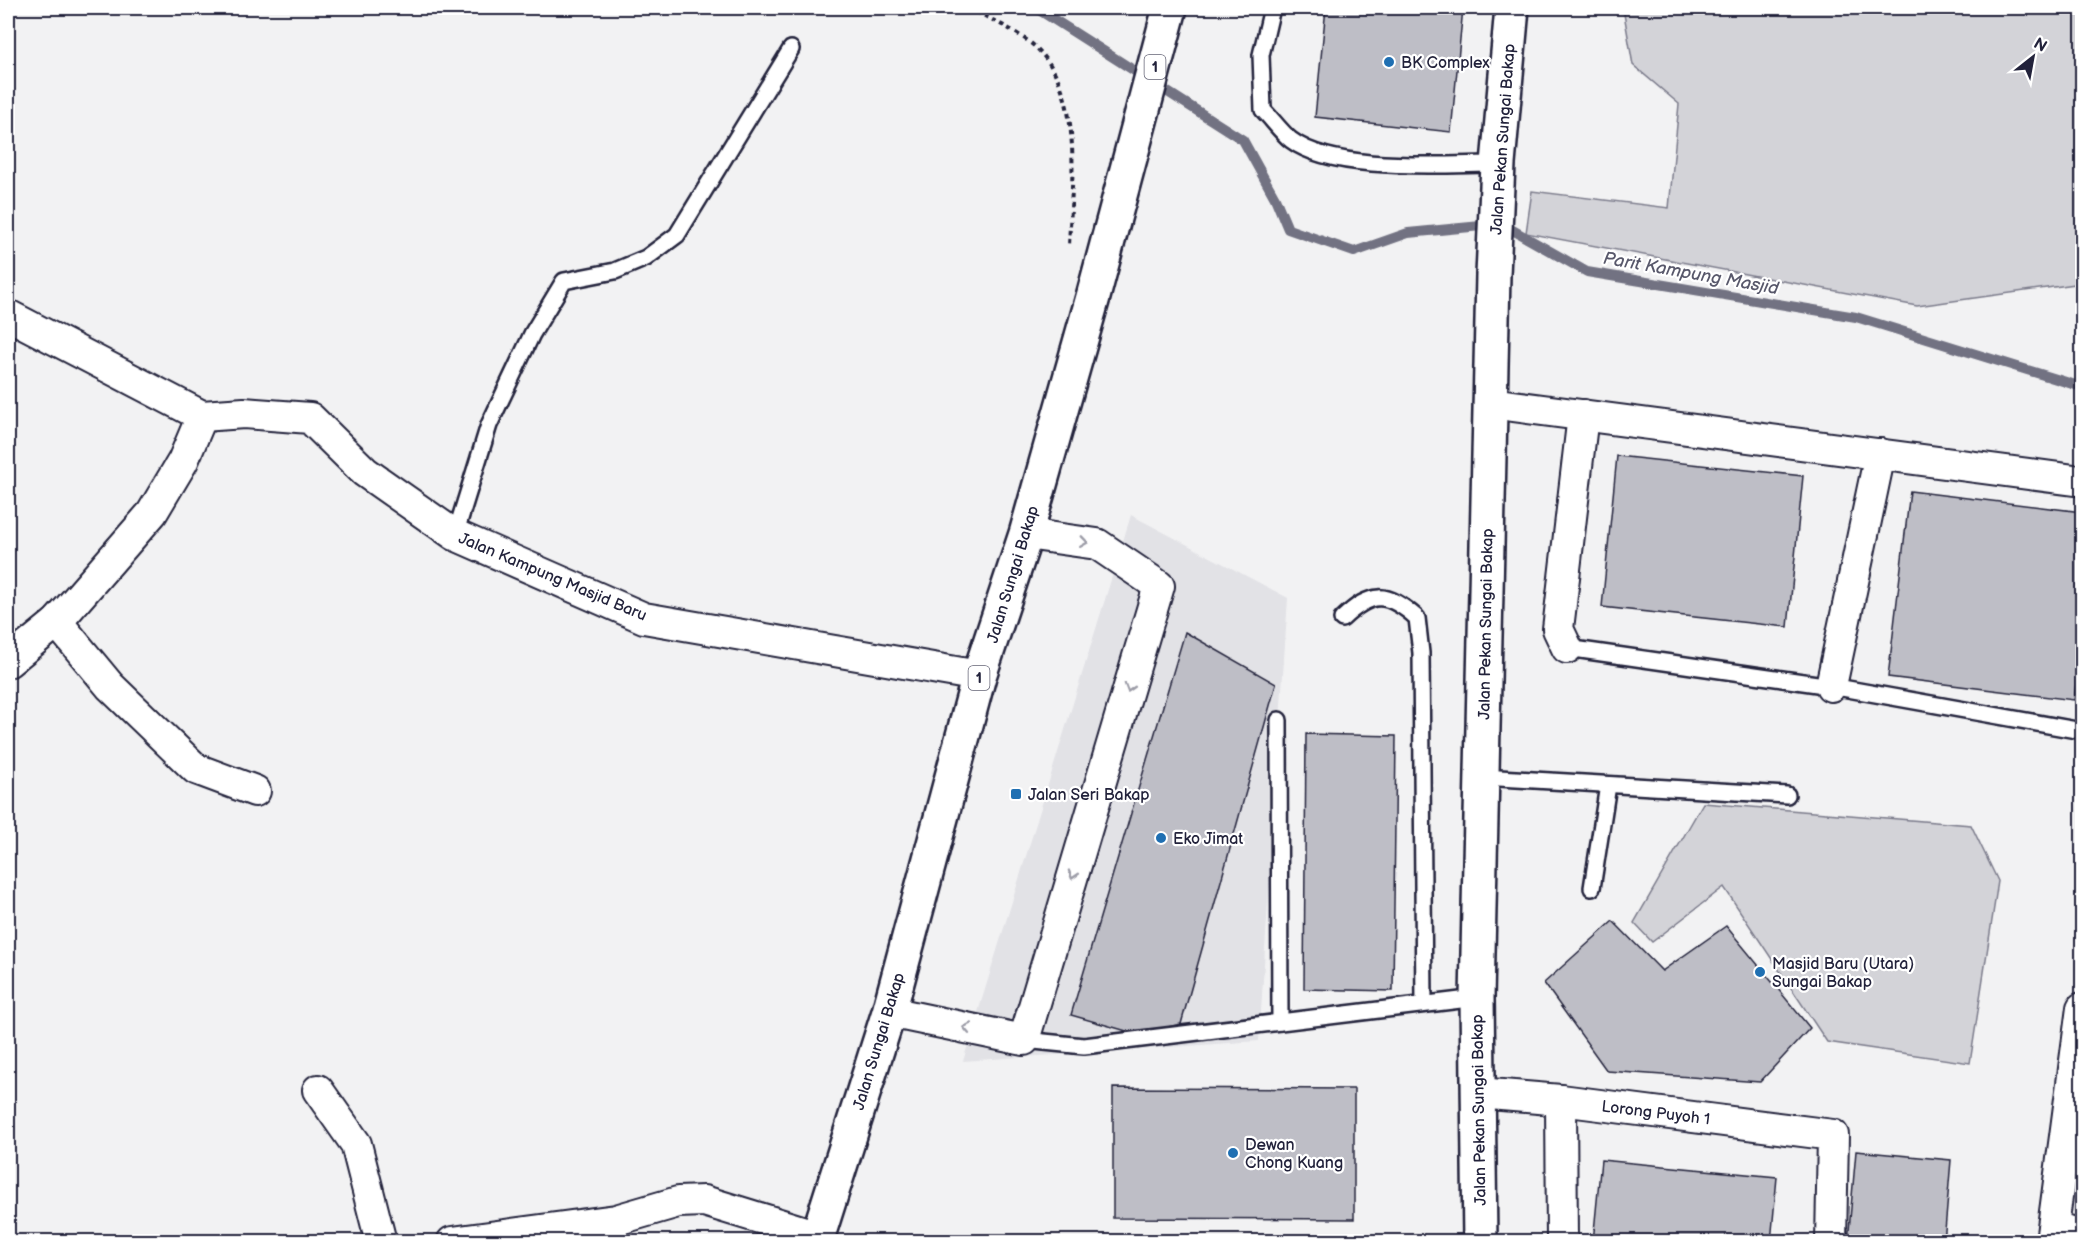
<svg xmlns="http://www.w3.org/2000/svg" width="2090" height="1249" viewBox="0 0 2090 1249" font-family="'Balsamiq Sans',sans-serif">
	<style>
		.built { fill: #e2e2e6 }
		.green { fill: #d3d3d8; stroke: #7a7a8a; stroke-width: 1.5 }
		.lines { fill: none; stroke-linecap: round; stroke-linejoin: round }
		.stream { stroke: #727282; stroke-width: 10 }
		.building { fill: #bebec6; stroke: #22223b; stroke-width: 1.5 }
		.service-casing { stroke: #22223b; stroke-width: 20 }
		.minor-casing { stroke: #22223b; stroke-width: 34 }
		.secondary-casing { stroke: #22223b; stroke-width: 38 }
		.trunk-casing { stroke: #22223b; stroke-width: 38 }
		.path { stroke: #22223b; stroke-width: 4; stroke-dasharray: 4.5 4.5; stroke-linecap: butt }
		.service { stroke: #fff; stroke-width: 15 }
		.minor { stroke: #fff; stroke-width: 30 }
		.secondary { stroke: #fff; stroke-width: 33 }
		.trunk { stroke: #fff; stroke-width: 33 }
		.oneway { stroke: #9c9ca7 }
		.poi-dot { fill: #1f6fb2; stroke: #fff; stroke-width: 2 }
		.labels { text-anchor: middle; stroke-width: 4.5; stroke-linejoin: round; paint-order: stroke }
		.shield { fill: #fff; stroke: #646476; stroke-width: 1.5 }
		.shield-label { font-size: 15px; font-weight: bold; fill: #22223b }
		.poi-label { font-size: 16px; fill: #22223b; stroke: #fff; text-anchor: start }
		.street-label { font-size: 16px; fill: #22223b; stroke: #fff }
		.water-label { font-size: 18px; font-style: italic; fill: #58586b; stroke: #fff }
	</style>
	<rect width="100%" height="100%" fill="#f2f2f3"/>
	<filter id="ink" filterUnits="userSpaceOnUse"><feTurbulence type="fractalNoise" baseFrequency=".0167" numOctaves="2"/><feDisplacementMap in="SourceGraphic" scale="12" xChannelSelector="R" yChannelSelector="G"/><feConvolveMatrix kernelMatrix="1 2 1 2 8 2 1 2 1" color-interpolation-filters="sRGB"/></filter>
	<g filter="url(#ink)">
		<!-- built -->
		<polygon class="built" points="1131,515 1288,598 1259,1041 963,1061"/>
		<!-- green -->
		<g class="green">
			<polygon points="1623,8 2082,8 2082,283 1917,306 1526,233 1532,191 1669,208 1679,104 1633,65"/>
			<polygon points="1703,803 1971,825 1998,881 1970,1063 1827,1042 1724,887 1652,942 1634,923"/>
		</g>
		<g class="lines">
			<!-- stream -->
			<polyline class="stream" points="1036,8 1243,140 1275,198 1288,229 1354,252 1408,233 1502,224 1587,272 1856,317 2082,387"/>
		</g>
		<!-- building -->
		<g class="building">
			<polygon points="1326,8 1463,8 1451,132 1315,117"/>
			<polygon points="1617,456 1803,476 1788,627 1602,607"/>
			<polygon points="1910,491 2082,512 2082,631 2074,700 1888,677"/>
			<polygon points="1185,632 1276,684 1181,1024 1137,1034 1071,1015"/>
			<polygon points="1306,734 1396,736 1393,991 1304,989"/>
			<polygon points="1613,921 1662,971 1726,926 1810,1028 1760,1082 1607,1071 1544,983"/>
			<polygon points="1113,1088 1354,1089 1354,1219 1113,1218"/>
			<polygon points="1856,1151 1951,1160 1944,1242 1848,1242"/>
			<polygon points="1601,1160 1777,1177 1771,1242 1593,1242"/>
		</g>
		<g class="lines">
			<defs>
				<g id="service">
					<path d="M 1272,8 L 1261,55 L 1263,110 C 1272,119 1281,132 1291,140 C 1335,173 1444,164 1498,164"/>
					<polyline points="455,535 489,425 532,334 564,281 615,271 646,258 677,235 791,49"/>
					<path d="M 1342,619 C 1372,591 1386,591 1417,618 L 1421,653 L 1424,1004"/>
					<polyline points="1567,648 1831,686 2082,731"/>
					<polyline points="1279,720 1280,1022"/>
					<polyline points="1482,777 1787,795"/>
					<polyline points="1592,888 1608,785"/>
					<polyline points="1024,1040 1084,1046 1477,998"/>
				</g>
				<g id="minor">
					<polyline points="8,315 202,416 244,413 310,418 365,472 455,535 644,618 979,676"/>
					<polyline points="1490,403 2082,481"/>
					<polyline points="57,622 110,686 196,769 255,791"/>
					<polyline points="1567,648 1558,629 1583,415"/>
					<polyline points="8,662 57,622 152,513 183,461 202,416"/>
					<polyline points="1831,686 1880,454"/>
					<polyline points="889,1012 1024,1040 1159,586 1097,544 1026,534"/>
					<polyline points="318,1090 356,1144 381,1242"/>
					<polyline points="1478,1093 1561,1100 1833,1135 1831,1242"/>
					<polyline points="1561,1100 1562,1242"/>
					<polyline points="2053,1229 2082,1235"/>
					<polyline points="452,1242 616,1220 678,1202 704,1201 818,1236"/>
					<polyline points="2051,1242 2082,1008"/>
				</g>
				<polyline id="secondary" points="1480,1242 1477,998 1493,275 1498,164 1512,8"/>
				<polyline id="trunk" points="816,1242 889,1012 979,676 1026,534 1093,297 1170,8"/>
			</defs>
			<!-- service casing -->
			<use href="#service" class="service-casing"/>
			<!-- minor casing -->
			<use href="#minor" class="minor-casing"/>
			<!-- secondary casing -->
			<use href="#secondary" class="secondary-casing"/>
			<!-- trunk casing -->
			<use href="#trunk" class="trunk-casing"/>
			<!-- path -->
			<path class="path" d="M 968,8 C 989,18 1028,36 1042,54 C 1084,103 1071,187 1069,247"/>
			<!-- service -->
			<use href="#service" class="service"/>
			<!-- minor -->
			<use href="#minor" class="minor"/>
			<!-- secondary -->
			<use href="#secondary" class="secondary"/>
			<!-- trunk -->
			<use href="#trunk" class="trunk"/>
		</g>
		<!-- one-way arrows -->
		<defs><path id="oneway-chevron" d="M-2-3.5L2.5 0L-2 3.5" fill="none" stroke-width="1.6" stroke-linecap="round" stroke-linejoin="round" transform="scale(1.5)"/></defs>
		<g class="oneway">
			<use href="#oneway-chevron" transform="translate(1084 542) rotate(8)"/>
			<use href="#oneway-chevron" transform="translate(1129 688) rotate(107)"/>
			<use href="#oneway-chevron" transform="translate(1073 875) rotate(107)"/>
			<use href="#oneway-chevron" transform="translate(967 1028) rotate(-169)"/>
		</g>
	</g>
	<!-- markers -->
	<g class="poi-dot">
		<circle cx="1389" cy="62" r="6"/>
		<rect x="1010" y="788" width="12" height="12" rx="3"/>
		<circle cx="1161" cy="838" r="6"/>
		<circle cx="1760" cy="972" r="6"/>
		<circle cx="1233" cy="1153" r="6"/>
	</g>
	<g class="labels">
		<!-- shield labels -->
		<g class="shield">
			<rect x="1144.5" y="55" width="21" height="24" rx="4.5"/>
			<rect x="968.5" y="666" width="21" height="24" rx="4.5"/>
		</g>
		<g class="shield-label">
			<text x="1155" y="72">1</text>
			<text x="979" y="683">1</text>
		</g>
		<!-- poi labels -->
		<g class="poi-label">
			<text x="1401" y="68">BK Complex</text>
			<text x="1028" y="800">Jalan Seri Bakap</text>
			<text x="1173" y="844">Eko Jimat</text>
			<text x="1772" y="969">Masjid Baru (Utara)<tspan x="1772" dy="18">Sungai Bakap</tspan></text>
			<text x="1245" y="1150">Dewan<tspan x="1245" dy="18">Chong Kuang</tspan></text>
		</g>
		<!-- street labels -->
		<g class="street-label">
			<text transform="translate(1502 139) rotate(-86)" y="6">Jalan Pekan Sungai Bakap</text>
			<text transform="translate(1012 574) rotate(-73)" y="6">Jalan Sungai Bakap</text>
			<text transform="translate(553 576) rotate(23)" y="6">Jalan Kampung Masjid Baru</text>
			<text transform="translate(1485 624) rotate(-89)" y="6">Jalan Pekan Sungai Bakap</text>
			<text transform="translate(878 1041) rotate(-73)" y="6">Jalan Sungai Bakap</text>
			<text transform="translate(1478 1110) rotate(-91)" y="6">Jalan Pekan Sungai Bakap</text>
			<text transform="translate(1656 1112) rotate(7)" y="6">Lorong Puyoh 1</text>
		</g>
		<!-- water labels -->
		<g class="water-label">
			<text transform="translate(1691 273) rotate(10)" y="6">Parit Kampung Masjid</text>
		</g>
	</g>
	<!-- margin -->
	<rect width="2090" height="1249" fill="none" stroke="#fff" stroke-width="30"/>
	<rect x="15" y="15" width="2060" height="1219" fill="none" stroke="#22223b" stroke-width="2" filter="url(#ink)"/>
	<!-- north arrow -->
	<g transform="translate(2033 57) rotate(31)" stroke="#ffffff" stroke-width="4.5" paint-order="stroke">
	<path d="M0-4.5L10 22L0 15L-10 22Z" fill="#22223b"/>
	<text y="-9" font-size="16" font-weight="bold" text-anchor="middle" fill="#22223b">N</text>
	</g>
</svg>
